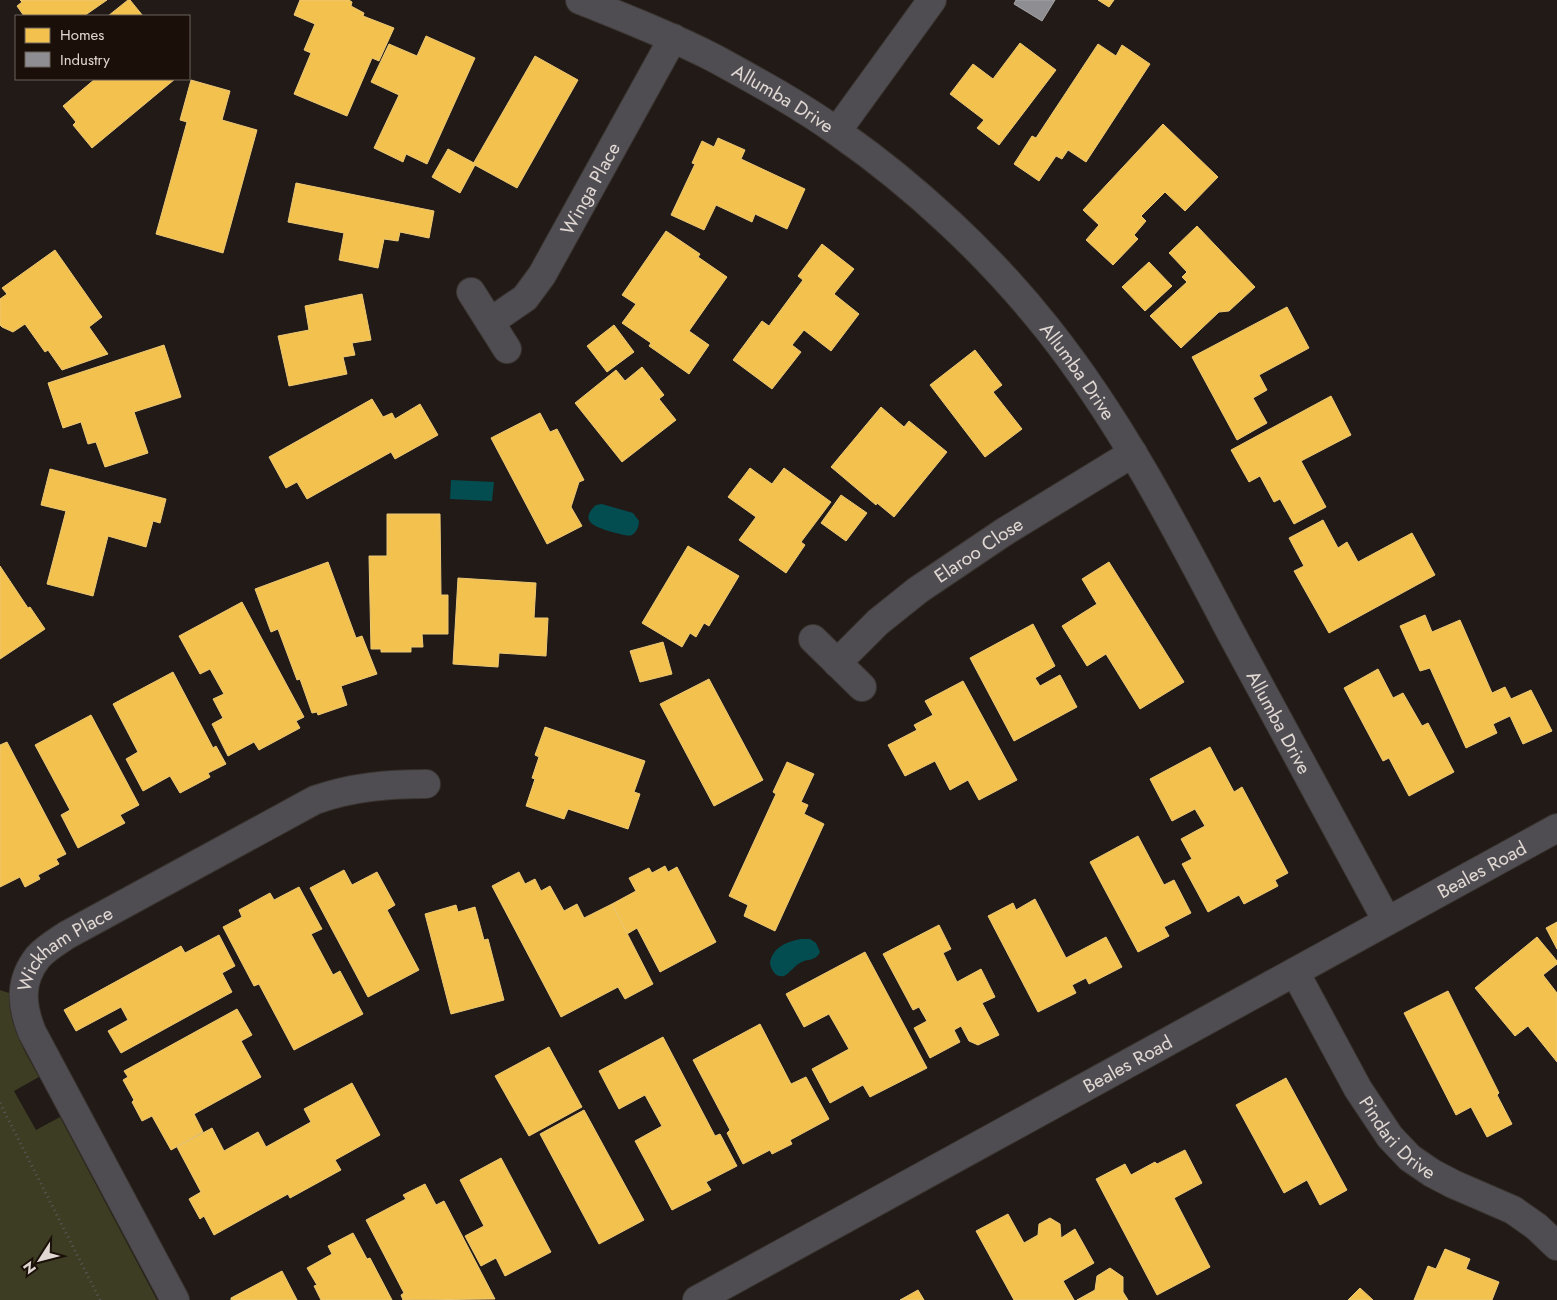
<svg xmlns="http://www.w3.org/2000/svg" width="1557" height="1300" viewBox="0 0 1557 1300" font-family="Jost,sans-serif">
	<style>
		.green { fill: #3c3d22 }
		.water { fill: #034d51 }
		.homes { fill: #f2c14e; stroke: #edc876 }
		.industry { fill: #8d8d92; stroke: #a6a4a6 }
		.lines { fill: none; stroke-linecap: round; stroke-linejoin: round }
		.street-casing { stroke: #3b3531; stroke-width: 30 }
		.path { stroke: #5a5759; stroke-width: 3; stroke-dasharray: 1 4; stroke-linecap: butt }
		.street { stroke: #4f4d52; stroke-width: 28 }
		.labels { text-anchor: middle; stroke-width: 5; stroke-linejoin: round; paint-order: stroke }
		.street-label { font-size: 19px; fill: #e1d8d3; stroke: #1b1009 }
	</style>
	<rect width="100%" height="100%" fill="#211a16"/>
	<!-- green -->
	<path class="green" d="M 0,990 L 9,993 C 8,1025 24,1050 39,1077 L 14,1091 L 36,1130 L 60,1117 L 157,1300 L 0,1300 Z"/>
	<!-- water -->
	<g class="water">
		<polygon points="451,480 494,482 492,501 450,499"/>
		<path d="M 602,504 L 633,513 L 639,521 C 639,526 637,532 632,535 C 627,537 618,533 612,532 C 598,528 577,522 596,505 Z"/>
		<path d="M 801,939 L 810,939 L 816,943 L 820,952 C 815,962 808,958 800,963 C 794,966 790,973 784,976 C 776,978 772,971 770,964 C 771,948 788,941 801,939 Z"/>
	</g>
	<!-- homes -->
	<g class="homes">
		<polygon points="20,0 107,0 84,16 24,16 17,6 22,2"/>
		<polygon points="128,0 130,0 143,16 108,16"/>
		<polygon points="300,0 349,0 352,2 351,6 364,13 363,16 394,28 379,61 372,58 347,116 294,94 311,53 304,50 315,24 294,15"/>
		<polygon points="1098,0 1114,0 1109,7"/>
		<polygon points="426,36 475,58 427,164 406,154 403,162 374,148 399,95 371,82 389,44 417,56"/>
		<polygon points="1020,43 1056,70 999,145 977,128 984,120 950,94 973,64 993,79"/>
		<polygon points="1098,44 1116,56 1122,45 1150,64 1086,162 1068,150 1062,159 1056,156 1039,181 1014,164 1032,136 1036,138"/>
		<polygon points="535,56 578,80 517,188 473,164"/>
		<polygon points="95,79 175,79 92,148 73,125 76,122 63,106"/>
		<polygon points="191,80 230,91 222,120 257,130 223,253 156,234 187,122 180,120"/>
		<polygon points="1163,124 1218,177 1185,211 1165,192 1141,216 1146,221 1134,235 1138,239 1113,265 1086,240 1099,225 1083,210"/>
		<polygon points="718,138 745,150 741,159 805,189 787,229 755,214 752,222 716,205 704,230 671,215 695,164 692,163 702,141 714,147"/>
		<polygon points="448,149 474,163 475,165 460,193 432,177"/>
		<polygon points="296,183 434,211 429,238 400,232 398,241 384,239 378,268 339,260 344,233 288,222"/>
		<polygon points="1197,226 1255,287 1229,311 1219,312 1181,348 1150,316 1187,282 1182,277 1187,272 1169,253"/>
		<polygon points="666,231 700,254 698,257 727,277 689,331 709,345 689,374 649,346 651,343 622,323 636,304 622,295"/>
		<polygon points="822,244 854,269 834,294 859,314 831,351 804,330 792,345 801,352 772,389 733,360 762,321 769,326 803,280 798,276"/>
		<polygon points="55,250 102,317 89,327 108,354 62,370 48,350 45,352 25,324 13,332 2,327 0,325 0,299 7,294 2,288"/>
		<polygon points="1149,262 1172,286 1145,311 1122,287"/>
		<polygon points="362,294 371,340 352,343 355,355 343,357 347,374 289,386 278,336 309,330 305,306"/>
		<polygon points="1287,307 1309,348 1259,375 1267,390 1253,398 1267,423 1237,440 1192,357"/>
		<polygon points="614,325 634,352 607,372 587,346"/>
		<polygon points="164,345 181,397 134,412 148,453 105,467 96,442 88,444 81,422 63,428 48,383"/>
		<polygon points="975,350 1002,385 993,392 1022,429 985,457 930,385"/>
		<polygon points="642,367 664,395 659,399 676,420 622,462 575,403 616,370 625,381"/>
		<polygon points="1331,396 1351,435 1301,461 1326,507 1294,524 1280,499 1274,502 1260,476 1249,482 1231,450"/>
		<polygon points="372,399 383,417 392,413 395,419 420,404 438,435 395,459 391,452 307,499 297,482 286,488 269,457"/>
		<polygon points="881,407 904,427 909,421 947,452 894,517 877,503 876,505 831,467"/>
		<polygon points="540,413 550,432 557,429 584,480 579,482 571,507 582,526 547,544 491,438"/>
		<polygon points="750,468 772,484 784,468 831,502 801,542 805,545 786,573 739,540 756,517 728,497"/>
		<polygon points="50,469 166,499 160,523 153,521 146,547 108,536 93,596 47,584 66,511 41,505"/>
		<polygon points="841,495 867,513 846,541 821,523"/>
		<polygon points="387,514 440,514 441,595 448,595 448,634 422,634 423,647 411,647 411,652 381,652 381,649 371,649 369,556 387,556"/>
		<polygon points="1323,520 1338,548 1347,542 1358,562 1412,533 1435,575 1329,633 1294,571 1304,566 1289,538"/>
		<polygon points="688,546 739,576 709,626 704,623 696,637 690,633 682,647 642,623"/>
		<polygon points="328,562 356,638 362,636 377,674 341,686 347,705 318,715 317,712 312,713 300,679 297,680 278,629 271,632 255,589"/>
		<polygon points="1109,562 1184,682 1140,709 1106,654 1087,666 1062,626 1097,604 1082,579"/>
		<polygon points="0,566 28,608 30,607 45,629 0,659"/>
		<polygon points="458,578 536,583 534,618 548,618 546,656 499,653 498,667 453,664"/>
		<polygon points="242,602 304,717 296,721 300,728 259,750 254,742 228,756 212,724 223,718 213,699 224,694 210,669 200,674 179,636"/>
		<polygon points="1425,615 1432,632 1460,620 1492,693 1505,687 1511,699 1531,690 1552,731 1523,744 1510,716 1493,724 1497,733 1466,748 1430,668 1420,671 1400,626"/>
		<polygon points="1033,624 1055,666 1035,678 1040,686 1060,675 1077,707 1014,741 970,658"/>
		<polygon points="663,642 672,674 640,682 630,651"/>
		<polygon points="1378,669 1393,698 1403,693 1422,726 1428,723 1454,772 1409,796 1389,758 1383,761 1344,688"/>
		<polygon points="173,672 213,748 216,746 226,764 208,773 210,777 180,793 170,776 143,791 126,759 138,752 113,704"/>
		<polygon points="709,679 763,780 714,806 660,704"/>
		<polygon points="963,681 1017,780 979,800 968,780 950,790 935,761 905,776 888,745 917,730 914,725 933,715 925,701"/>
		<polygon points="91,715 139,805 120,815 125,823 78,848 61,815 70,810 35,745"/>
		<polygon points="545,727 645,761 634,792 640,794 628,829 568,809 564,819 526,806 535,779 532,778 539,757 535,755"/>
		<polygon points="7,742 66,854 56,859 59,864 38,875 40,879 25,887 20,877 0,887 0,745"/>
		<polygon points="1210,747 1234,792 1242,787 1288,873 1275,880 1278,886 1244,904 1239,895 1208,912 1182,864 1192,859 1181,839 1205,826 1195,809 1172,821 1150,779"/>
		<polygon points="787,762 814,774 801,802 808,805 804,814 824,824 775,931 744,916 748,905 729,896 776,794 773,792"/>
		<polygon points="1138,836 1164,885 1174,880 1191,913 1164,927 1169,936 1138,952 1090,862"/>
		<polygon points="665,866 668,872 677,867 716,942 660,972 637,928 627,934 612,904 636,891 629,878 649,868 652,873"/>
		<polygon points="344,870 352,885 377,872 395,905 387,910 419,970 368,997 310,888"/>
		<polygon points="519,872 525,884 535,879 541,891 550,886 564,911 577,904 584,918 612,904 653,984 625,999 618,987 561,1017 492,886"/>
		<polygon points="299,887 322,929 311,934 333,975 340,971 363,1014 294,1050 259,984 254,986 223,927 242,917 239,910 270,893 274,900"/>
		<polygon points="1035,899 1066,958 1106,937 1122,967 1089,984 1086,978 1072,985 1076,993 1038,1012 988,916 1013,903 1016,910"/>
		<polygon points="456,905 458,912 475,907 484,940 488,939 504,1000 451,1014 425,914"/>
		<polygon points="1557,922 1557,949 1546,928"/>
		<polygon points="939,925 951,949 943,953 957,982 981,969 995,997 982,1003 999,1035 978,1045 969,1041 961,1026 954,1030 960,1042 930,1058 914,1028 927,1021 919,1007 913,1010 883,954"/>
		<polygon points="219,935 235,966 222,973 232,992 121,1053 108,1031 128,1020 121,1007 76,1031 64,1010 181,946 185,953"/>
		<polygon points="1537,937 1557,961 1557,964 1543,975 1557,993 1557,1062 1528,1026 1515,1036 1475,988"/>
		<polygon points="865,952 927,1068 870,1097 863,1085 830,1103 812,1069 849,1049 829,1014 804,1027 786,994"/>
		<polygon points="1448,991 1499,1093 1497,1095 1512,1124 1487,1137 1471,1107 1456,1115 1404,1013"/>
		<polygon points="237,1009 252,1035 241,1041 261,1077 194,1114 203,1132 171,1150 152,1116 142,1121 132,1102 134,1100 123,1080 128,1077 124,1071"/>
		<polygon points="760,1024 791,1084 806,1077 829,1119 790,1140 792,1144 772,1154 770,1150 743,1164 727,1133 730,1130 693,1060"/>
		<polygon points="663,1037 715,1136 720,1134 737,1166 706,1182 711,1190 672,1210 635,1141 662,1126 645,1095 619,1109 599,1071"/>
		<polygon points="549,1047 582,1107 529,1136 495,1076"/>
		<polygon points="1286,1078 1347,1190 1320,1205 1307,1180 1284,1193 1236,1105"/>
		<polygon points="352,1083 380,1135 335,1160 341,1170 290,1198 288,1194 214,1235 204,1216 200,1219 189,1199 201,1192 177,1147 212,1128 224,1151 258,1132 266,1147 311,1122 304,1109"/>
		<polygon points="584,1110 644,1220 599,1244 540,1134"/>
		<polygon points="1185,1150 1202,1183 1174,1198 1210,1267 1157,1295 1096,1179 1125,1164 1131,1175 1155,1162 1157,1164"/>
		<polygon points="501,1158 551,1252 505,1276 496,1258 481,1266 465,1236 484,1226 460,1180"/>
		<polygon points="425,1184 436,1205 444,1201 495,1299 403,1300 401,1295 404,1293 366,1220 406,1199 403,1195"/>
		<polygon points="1008,1214 1024,1243 1038,1235 1039,1224 1050,1218 1060,1224 1061,1238 1075,1229 1094,1263 1063,1281 1074,1300 1014,1300 976,1231"/>
		<polygon points="353,1233 367,1259 370,1258 392,1300 321,1300 314,1286 317,1285 307,1268 332,1254 328,1246"/>
		<polygon points="1445,1249 1470,1259 1466,1269 1499,1282 1492,1300 1414,1300 1428,1266 1436,1269"/>
		<polygon points="1110,1268 1123,1277 1123,1292 1128,1300 1077,1300 1095,1290 1097,1276"/>
		<polygon points="282,1271 297,1300 231,1300 231,1298"/>
		<polygon points="1360,1288 1373,1300 1348,1300"/>
		<polygon points="918,1290 924,1300 900,1300"/>
	</g>
	<!-- industry -->
	<polygon class="industry" points="1016,0 1055,0 1042,21 1014,4"/>
	<g class="lines">
		<defs>
			<g id="street">
				<path id="s1" d="M 580,0 C 625,18 671,36 714,58 C 756,81 800,105 839,133 C 915,186 989,255 1047,328 C 1121,421 1175,526 1230,631 C 1282,728 1335,824 1387,921"/>
				<polyline points="837,131 932,0"/>
				<polyline points="471,292 507,349"/>
				<path id="s2" d="M 490,322 L 525,298 L 542,275 L 673,38"/>
				<polyline points="813,639 862,687"/>
				<path id="s3" d="M 837,663 L 878,622 L 918,590 L 1004,532 L 1133,453"/>
				<path id="s4" d="M 1295,972 L 1358,1089 L 1390,1137 L 1410,1158 L 1432,1173 L 1453,1184 L 1513,1210 L 1537,1227 L 1557,1246"/>
				<path id="s5" d="M 175,1300 L 32,1032 C 21,1005 19,981 38,957 C 46,948 58,941 67,935 L 315,800 C 352,787 388,784 426,784"/>
				<path id="s6" d="M 697,1300 L 1557,828"/>
			</g>
		</defs>
		<!-- street casing -->
		<use href="#street" class="street-casing"/>
		<!-- path -->
		<polyline class="path" points="0,1103 100,1300"/>
		<!-- street -->
		<use href="#street" class="street"/>
	</g>
	<g class="labels">
		<!-- street labels -->
		<g class="street-label">
			<text dy="7" stroke="none"><textPath href="#s1" startOffset="226">Allumba Drive</textPath></text>
			<text dy="7" stroke="none"><textPath href="#s2" startOffset="170">Winga Place</textPath></text>
			<text dy="7" stroke="none"><textPath href="#s1" startOffset="631">Allumba Drive</textPath></text>
			<text dy="7" stroke="none"><textPath href="#s3" startOffset="182">Elaroo Close</textPath></text>
			<text dy="7" stroke="none"><textPath href="#s1" startOffset="1036">Allumba Drive</textPath></text>
			<text dy="7" stroke="none"><textPath href="#s6" startOffset="895">Beales Road</textPath></text>
			<text dy="7" stroke="none"><textPath href="#s5" startOffset="408">Wickham Place</textPath></text>
			<text dy="7" stroke="none"><textPath href="#s6" startOffset="491">Beales Road</textPath></text>
			<text dy="7" stroke="none"><textPath href="#s4" startOffset="196">Pindari Drive</textPath></text>
		</g>
	</g>
	<!-- legend -->
	<rect x="15" y="15" width="175" height="65" fill="#1b1009" stroke="#6a605a"/>
	<rect x="25" y="28" width="25" height="15" fill="#f2c14e" stroke="#6a605a"/>
	<text x="60" y="40" font-size="15" fill="#e1d8d3">Homes</text>
	<rect x="25" y="52" width="25" height="15" fill="#8d8d92" stroke="#6a605a"/>
	<text x="60" y="65" font-size="15" fill="#e1d8d3">Industry</text>
	<!-- north arrow -->
	<g transform="translate(40 1260) rotate(234)" stroke="#1b1009" stroke-width="4" paint-order="stroke">
	<path d="M0-4L9 19L0 12L-9 19Z" fill="#e1d8d3"/>
	<text y="-8" font-size="14" font-weight="bold" text-anchor="middle" fill="#e1d8d3">N</text>
	</g>
</svg>
